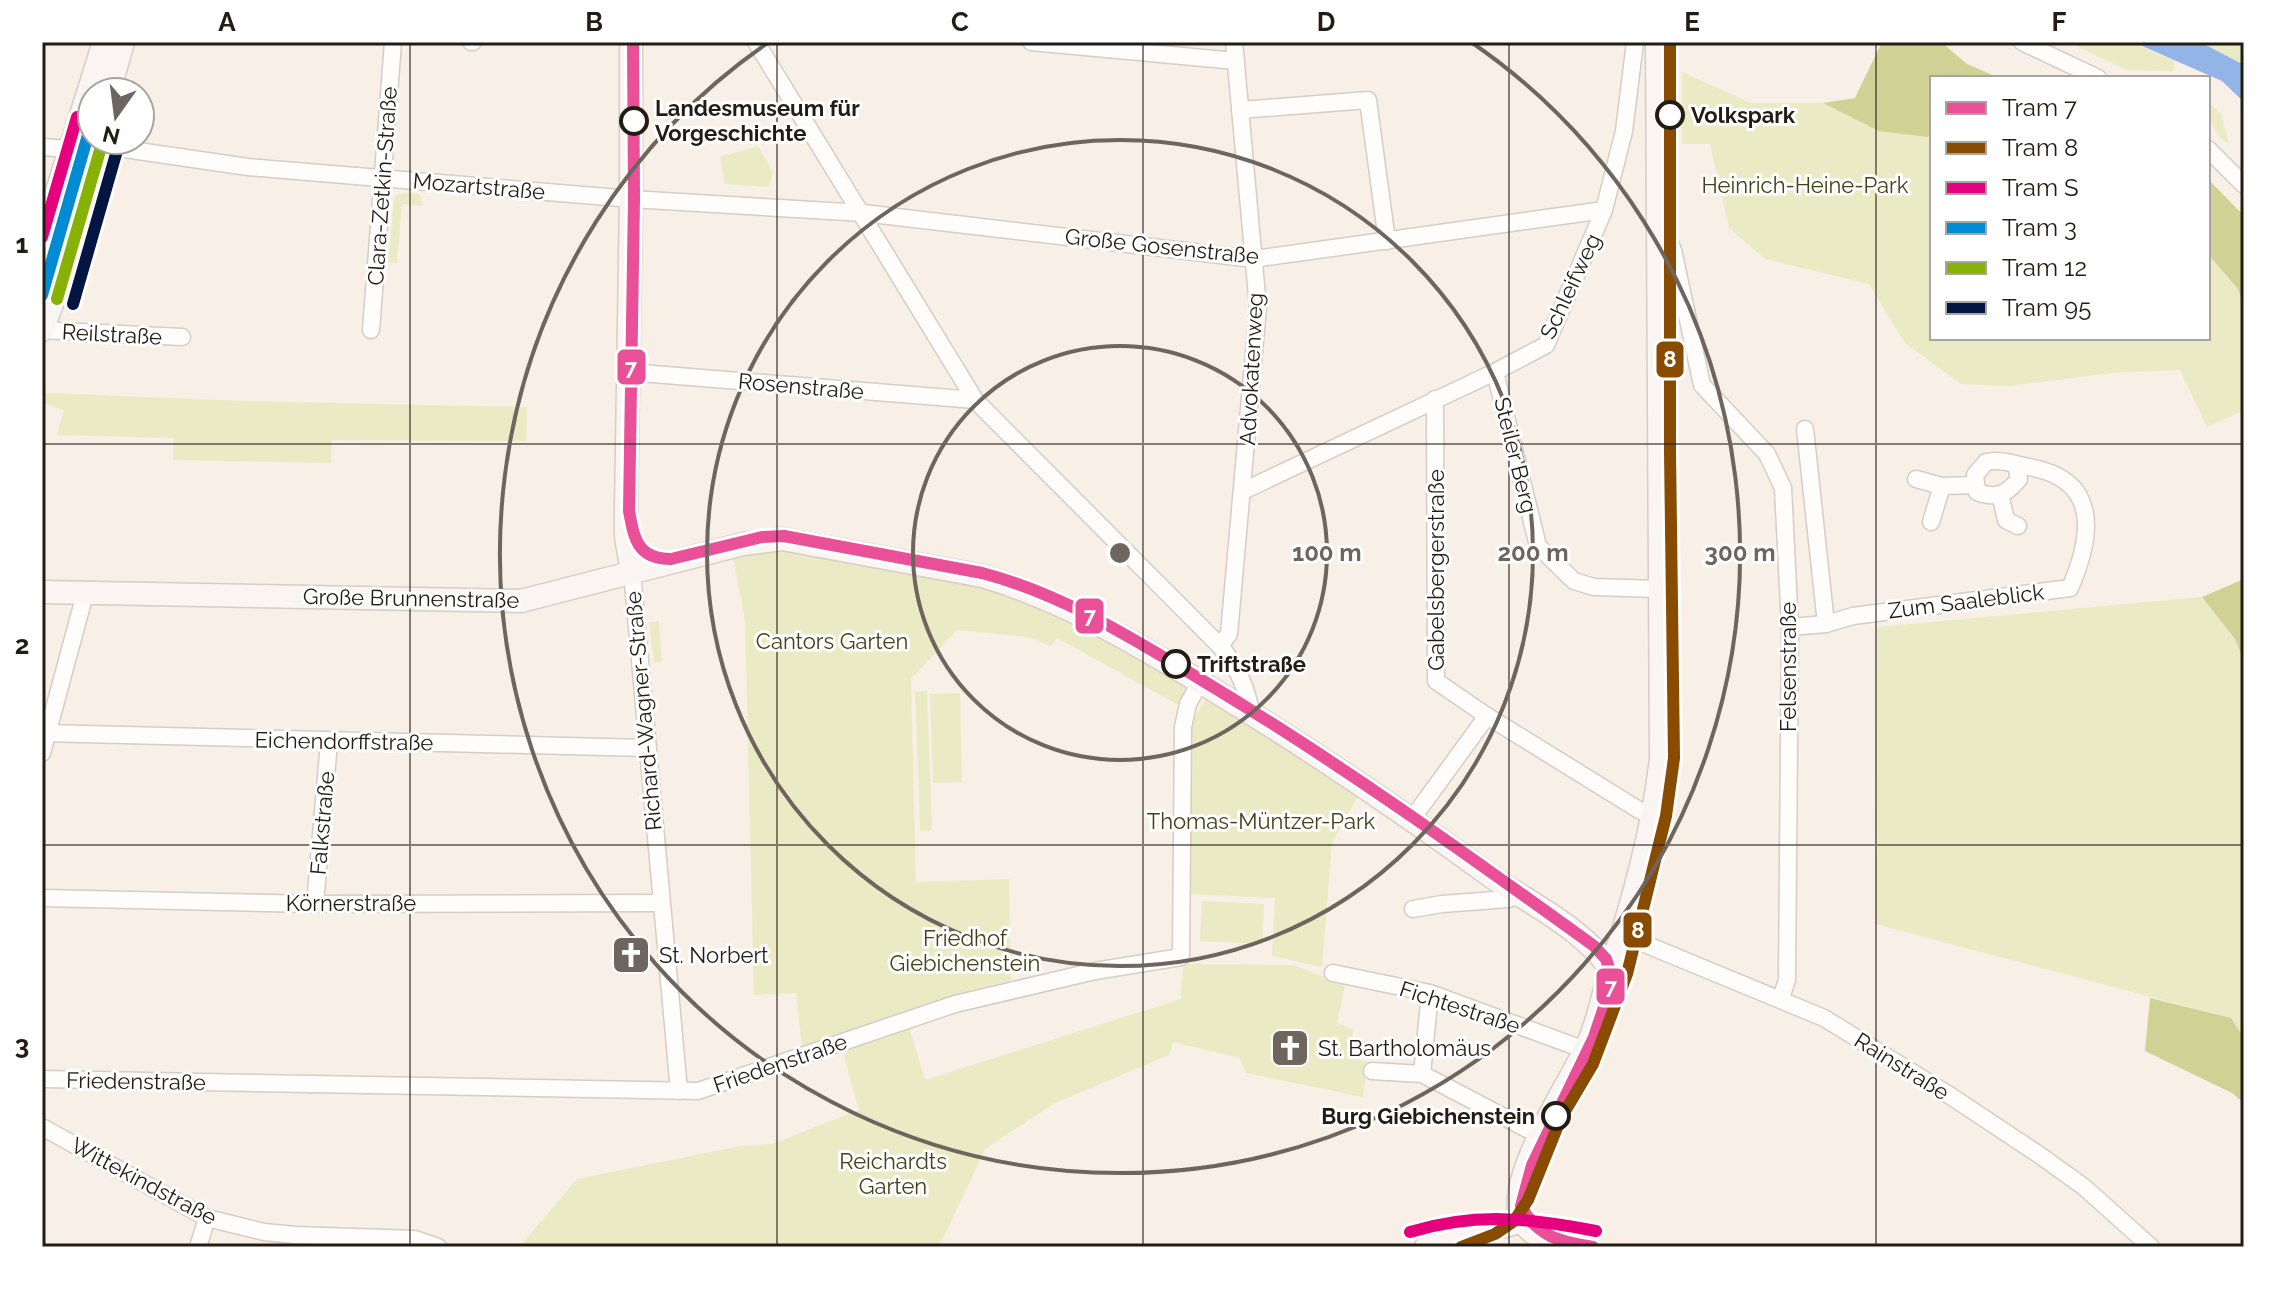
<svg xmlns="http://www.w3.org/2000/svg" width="2286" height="1289" viewBox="0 0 2286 1289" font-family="Raleway,sans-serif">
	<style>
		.green { fill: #eaebc4 }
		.forest { fill: #cfd195 }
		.water { fill: #92b4e7 }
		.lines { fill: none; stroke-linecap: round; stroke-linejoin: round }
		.street-casing { stroke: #d5cdc6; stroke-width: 19 }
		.secondary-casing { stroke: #d5cdc6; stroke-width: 25 }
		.street { stroke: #fefdfb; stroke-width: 16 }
		.secondary { stroke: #faf5f3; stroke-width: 22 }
		.tram-1-casing { stroke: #fff; stroke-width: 18 }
		.tram-2-casing { stroke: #fff; stroke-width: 18 }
		.tram-3-casing { stroke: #fff; stroke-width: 18 }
		.tram-4-casing { stroke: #fff; stroke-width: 18 }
		.tram-5-casing { stroke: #fff; stroke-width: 18 }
		.tram-6-casing { stroke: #fff; stroke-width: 18 }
		.tram-1 { stroke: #ea5097; stroke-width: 12 }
		.tram-2 { stroke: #884b00; stroke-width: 12 }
		.tram-3 { stroke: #e5007d; stroke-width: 12 }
		.tram-4 { stroke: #008bd2; stroke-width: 12 }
		.tram-5 { stroke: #87b203; stroke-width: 12 }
		.tram-6 { stroke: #051541; stroke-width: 12 }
		.grid { fill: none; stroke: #231c15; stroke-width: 2; stroke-opacity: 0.55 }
		.ring { fill: none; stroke: #6e665e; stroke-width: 4 }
		.stop-dot { fill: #fff; stroke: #231c15; stroke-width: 4 }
		.labels { text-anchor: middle; stroke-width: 6; stroke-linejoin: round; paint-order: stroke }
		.stop-label { font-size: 22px; font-weight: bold; fill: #231c15; stroke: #fff; text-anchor: start }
		.park-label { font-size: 22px; fill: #3d4217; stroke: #fff }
		.street-label { font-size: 22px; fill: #231c15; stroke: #fff }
		.poi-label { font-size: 22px; fill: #231c15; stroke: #fff; text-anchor: start }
		.centre { fill: #6e665e; stroke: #fff; stroke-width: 4 }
		.ring-label { font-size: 24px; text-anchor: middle; font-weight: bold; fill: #6e665e; stroke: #fff; stroke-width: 6; stroke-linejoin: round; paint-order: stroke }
		.line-badge { stroke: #fff; stroke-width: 3 }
		.badge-label { font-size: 22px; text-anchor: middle; font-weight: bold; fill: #fff }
		.neatline { fill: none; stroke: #231c15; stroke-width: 3 }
		.grid-label { font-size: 26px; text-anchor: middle; font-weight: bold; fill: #231c15 }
	</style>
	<rect width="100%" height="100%" fill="#f8efe6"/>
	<!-- green -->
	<g class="green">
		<polygon points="2069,42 2129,42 2175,61 2173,71 2126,70"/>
		<polygon points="2200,42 2244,42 2244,65"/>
		<polygon points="1682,72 1751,103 1823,103 1879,131 1926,137 1932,134 1932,338 2208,338 2208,254 2238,289 2244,307 2244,410 2207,427 2180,370 2112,373 2011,386 1961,384 1905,343 1869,284 1765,259 1729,228 1710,144 1682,144"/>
		<path d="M 2208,102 L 2221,114 L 2229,145 C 2214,133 2208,121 2208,102 Z"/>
		<polygon points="758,146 773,173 769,187 725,184 720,157"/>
		<polygon points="404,193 420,194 422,206 402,204 397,263 388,262 394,200 397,195"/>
		<polygon points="47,393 244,401 527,407 526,441 332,440 331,463 173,460 174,438 57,435 64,410 43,403"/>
		<polygon points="783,545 980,579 1121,646 1192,691 1184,708 1057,638 1051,646 1027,637 957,630 911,679 916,882 1009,879 1011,988 803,1055 796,993 754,995 745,620 731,547"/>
		<polygon points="2202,597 2235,639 2244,661 2244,1038 2231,1018 1875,924 1877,627"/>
		<polygon points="659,621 662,662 654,663 649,622"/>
		<polygon points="927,691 932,830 920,831 915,692"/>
		<polygon points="960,693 962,782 933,783 930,694"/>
		<polygon points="1205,700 1361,791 1332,842 1322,967 1272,956 1275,898 1186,894 1187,731"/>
		<polygon points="1202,901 1264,904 1262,944 1200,941"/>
		<polygon points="1183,964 1294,965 1345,985 1337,1023 1353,1029 1352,1058 1367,1062 1363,1097 1246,1073 1240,1058 1173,1042 1169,1055 1055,1103 985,1149 939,1247 519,1247 577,1179 740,1146 772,1144 859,1110 841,1045 908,1023 925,1080 1181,999"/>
	</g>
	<!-- forest -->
	<g class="forest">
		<polygon points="1882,42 1941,42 1967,64 1999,78 1932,78 1932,134 1927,137 1879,131 1823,103 1855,98"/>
		<polygon points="2208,179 2244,216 2244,307 2238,289 2208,254"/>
		<polygon points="2244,579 2244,661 2235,639 2202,597"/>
		<polygon points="2150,998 2231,1018 2244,1038 2244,1103 2232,1093 2145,1051"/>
	</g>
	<!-- water -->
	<polygon class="water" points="2133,42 2200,42 2244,65 2244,102 2222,81"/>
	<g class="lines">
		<defs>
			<g id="street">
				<polyline points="471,42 473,42"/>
				<path d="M 756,42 L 975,400 L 1220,646 C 1237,666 1247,687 1251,713"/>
				<polyline points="1031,42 1236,61"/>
				<polyline points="2022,42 2098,78"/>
				<polyline points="1240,110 1368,100 1387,241"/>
				<polyline points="97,145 248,167 631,199 863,213 1254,259 1604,210"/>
				<polyline points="42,147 70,149"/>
				<polyline points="2208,149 2244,185"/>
				<polyline points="1656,232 1667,235 1673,250 1702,385 1767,454 1783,488 1790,627 1787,980 1781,998"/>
				<polyline points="42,330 182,337"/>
				<polyline points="371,330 393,42"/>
				<polyline points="628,372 975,400"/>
				<polyline points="1495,372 1538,546 1574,581 1594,587 1659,589"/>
				<polyline points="1435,399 1436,681 1487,716"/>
				<polyline points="1805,429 1826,624"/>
				<polyline points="1916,479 1942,486 1976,485"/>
				<polyline points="1243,491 1495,372 1546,345 1604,210 1624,131 1635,42"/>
				<polyline points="2000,494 2006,520 2018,526"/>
				<polyline points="1931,522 1942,486"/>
				<polyline points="632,572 679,1091"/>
				<path d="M 1790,627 L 1826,624 L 1853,616 L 2070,588 C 2093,535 2100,479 2029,467 C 2013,464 2002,459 1986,462 L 1975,475 L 1977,492 C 1996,499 2006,495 2019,479 L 2016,465"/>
				<polyline points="1220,646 1229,634 1258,307 1234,42"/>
				<polyline points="42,733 646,748"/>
				<polyline points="42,753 85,594"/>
				<polyline points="1412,819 1487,716 1639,810 1652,815"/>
				<polyline points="42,898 315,904 660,903"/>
				<polyline points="315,904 329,742"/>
				<polyline points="1413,909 1442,904 1509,899 1516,894"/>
				<polyline points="1623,935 1824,1018 1946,1093 2038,1154 2084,1187 2151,1247"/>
				<polyline points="1333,973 1430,993 1585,1050"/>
				<polyline points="1430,993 1422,1074 1527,1129"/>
				<polyline points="1372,1071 1422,1074"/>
				<polyline points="42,1079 698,1091 955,1004 1095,971 1181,957 1183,727 1188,704 1200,682"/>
				<polyline points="42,1127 207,1218 264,1232 295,1235 415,1239 438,1247"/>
				<polyline points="198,1247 207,1218"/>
			</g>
			<g id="secondary">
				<polyline points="631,42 631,199 626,510 626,537 632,572"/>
				<polyline points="109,92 123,42"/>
				<polyline points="42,239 104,42"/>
				<path d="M 42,330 C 67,270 84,204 98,140"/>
				<path d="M 42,592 L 521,601 L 743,544 L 782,539 L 982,576 C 1065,600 1136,644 1210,688 C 1307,747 1400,810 1492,877 C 1532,905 1584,929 1611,970"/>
				<polyline points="1426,1247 1523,1221"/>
				<path d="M 1581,1247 C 1558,1243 1528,1241 1520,1214 C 1509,1176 1566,1088 1584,1052 C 1597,1027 1602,998 1610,971 C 1633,903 1653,830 1661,758 L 1657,42"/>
			</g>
		</defs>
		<!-- street casing -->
		<use href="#street" class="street-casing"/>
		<!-- secondary casing -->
		<use href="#secondary" class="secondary-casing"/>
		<!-- street -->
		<use href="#street" class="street"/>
		<!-- secondary -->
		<use href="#secondary" class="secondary"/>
		<defs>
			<path id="tram-1" d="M 633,42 L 634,199 L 629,511 C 634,538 637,559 671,559 L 762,537 L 784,536 L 982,573 C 1062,594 1130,637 1200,679 C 1337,761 1465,853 1594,946 L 1606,959 L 1613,980 L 1594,1037 L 1532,1165 L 1521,1206 C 1537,1237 1561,1242 1593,1247"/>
			<polyline id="tram-2" points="1461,1247 1495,1234 1514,1221 1528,1200 1561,1118 1593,1064 1627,974 1666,816 1674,758 1670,451 1670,42"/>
			<g id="tram-3">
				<polyline points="42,237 77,117"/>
				<path d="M 1410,1232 C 1477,1212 1528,1218 1596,1231"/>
			</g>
			<polyline id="tram-4" points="42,295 92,121"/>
			<polyline id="tram-5" points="57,299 103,140"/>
			<polyline id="tram-6" points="73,304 120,140"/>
		</defs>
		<!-- tram-1 casing -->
		<use href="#tram-1" class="tram-1-casing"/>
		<!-- tram-2 casing -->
		<use href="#tram-2" class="tram-2-casing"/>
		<!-- tram-3 casing -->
		<use href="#tram-3" class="tram-3-casing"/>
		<!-- tram-4 casing -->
		<use href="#tram-4" class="tram-4-casing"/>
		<!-- tram-5 casing -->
		<use href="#tram-5" class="tram-5-casing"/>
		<!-- tram-6 casing -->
		<use href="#tram-6" class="tram-6-casing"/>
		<!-- tram-1 -->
		<use href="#tram-1" class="tram-1"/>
		<!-- tram-2 -->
		<use href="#tram-2" class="tram-2"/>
		<!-- tram-3 -->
		<use href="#tram-3" class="tram-3"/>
		<!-- tram-4 -->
		<use href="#tram-4" class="tram-4"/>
		<!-- tram-5 -->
		<use href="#tram-5" class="tram-5"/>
		<!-- tram-6 -->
		<use href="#tram-6" class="tram-6"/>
	</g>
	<!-- grid -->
	<path class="grid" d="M 410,42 L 410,1247M 777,42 L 777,1247M 1143,42 L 1143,1247M 1509,42 L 1509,1247M 1876,42 L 1876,1247M 42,444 L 2244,444M 42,845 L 2244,845"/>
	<!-- distance rings -->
	<g class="ring">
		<circle cx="1120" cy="553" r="207"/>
		<circle cx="1120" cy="553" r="413"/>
		<path d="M1471 42A620 620 0 1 1 769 42"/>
	</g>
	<!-- icons -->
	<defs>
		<symbol id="church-square" viewBox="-11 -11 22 22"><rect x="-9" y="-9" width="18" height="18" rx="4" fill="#6e665e" stroke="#fff"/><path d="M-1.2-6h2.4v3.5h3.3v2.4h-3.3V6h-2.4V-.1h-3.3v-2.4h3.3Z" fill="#fff"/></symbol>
	</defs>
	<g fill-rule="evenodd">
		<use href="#church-square" x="609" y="933" width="44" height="44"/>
		<use href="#church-square" x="1268" y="1026" width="44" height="44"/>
	</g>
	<!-- markers -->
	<g class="stop-dot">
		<circle cx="1670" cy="115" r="13"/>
		<circle cx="634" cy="121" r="13"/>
		<circle cx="1176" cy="664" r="13"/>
		<circle cx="1556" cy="1116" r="13"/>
	</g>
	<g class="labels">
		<!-- stop labels -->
		<g class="stop-label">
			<text x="655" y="116">Landesmuseum für<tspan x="655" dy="25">Vorgeschichte</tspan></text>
			<text x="1691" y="123">Volkspark</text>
			<text x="1197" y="672">Triftstraße</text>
			<text x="1535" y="1124" text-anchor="end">Burg Giebichenstein</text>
		</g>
		<!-- park labels -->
		<g class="park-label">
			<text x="1805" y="193">Heinrich-Heine-Park</text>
			<text x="832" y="649">Cantors Garten</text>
			<text x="1261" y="829">Thomas-Müntzer-Park</text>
			<text x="965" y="946">Friedhof<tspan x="965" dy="25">Giebichenstein</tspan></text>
			<text x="893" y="1169">Reichardts<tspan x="893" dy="25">Garten</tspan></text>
		</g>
		<!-- street labels -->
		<g class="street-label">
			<text transform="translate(382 186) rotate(-86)" y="8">Clara-Zetkin-Straße</text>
			<text transform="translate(479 186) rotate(5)" y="8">Mozartstraße</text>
			<text transform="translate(1162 246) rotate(6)" y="8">Große Gosenstraße</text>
			<text transform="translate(1570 286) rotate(-65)" y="8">Schleifweg</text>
			<text transform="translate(112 334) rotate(3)" y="8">Reilstraße</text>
			<text transform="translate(1251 369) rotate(-87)" y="8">Advokatenweg</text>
			<text transform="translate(801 386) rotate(5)" y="8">Rosenstraße</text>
			<text transform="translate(1516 455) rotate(76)" y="8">Steiler Berg</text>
			<text transform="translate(1436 570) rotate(-90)" y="8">Gabelsbergerstraße</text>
			<text transform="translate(411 598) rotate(1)" y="8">Große Brunnenstraße</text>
			<text transform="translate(1966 601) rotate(-7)" y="8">Zum Saaleblick</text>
			<text transform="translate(1788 667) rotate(-90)" y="8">Felsenstraße</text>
			<text transform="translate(643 711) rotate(-95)" y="8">Richard-Wagner-Straße</text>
			<text transform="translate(344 741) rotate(1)" y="8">Eichendorffstraße</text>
			<text transform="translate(322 823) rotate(-85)" y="8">Falkstraße</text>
			<text x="351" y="911">Körnerstraße</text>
			<text transform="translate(1460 1007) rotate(18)" y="8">Fichtestraße</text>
			<text transform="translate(780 1063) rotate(-19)" y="8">Friedenstraße</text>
			<text transform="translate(1902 1066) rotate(32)" y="8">Rainstraße</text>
			<text transform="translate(136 1081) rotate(1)" y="8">Friedenstraße</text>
			<text transform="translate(144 1181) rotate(28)" y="8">Wittekindstraße</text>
		</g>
		<!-- poi labels -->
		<g class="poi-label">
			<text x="659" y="963">St. Norbert</text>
			<text x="1318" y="1056">St. Bartholomäus</text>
		</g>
	</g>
	<circle cx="1120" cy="553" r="12" class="centre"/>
	<g class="ring-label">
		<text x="1327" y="561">100 m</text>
		<text x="1533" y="561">200 m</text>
		<text x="1740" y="561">300 m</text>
	</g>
	<g class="line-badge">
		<rect x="1655" y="340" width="30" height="39" rx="8" fill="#884b00"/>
		<rect x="616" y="348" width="31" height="38" rx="8" fill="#ea5097"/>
		<rect x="1074" y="597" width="31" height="38" rx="8" fill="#ea5097"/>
		<rect x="1622" y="911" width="31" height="38" rx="8" fill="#884b00"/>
		<rect x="1595" y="967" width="31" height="39" rx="8" fill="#ea5097"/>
	</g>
	<g class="badge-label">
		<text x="1670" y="367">8</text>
		<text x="631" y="375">7</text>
		<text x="1090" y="623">7</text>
		<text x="1638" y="938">8</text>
		<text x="1611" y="994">7</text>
	</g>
	<!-- border -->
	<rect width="2286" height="1289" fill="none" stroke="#ffffff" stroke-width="88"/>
	<!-- legend -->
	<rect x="1930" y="76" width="280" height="264" fill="#ffffff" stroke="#a7a4a1" stroke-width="2"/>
	<rect x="1946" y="102" width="40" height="12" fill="#ea5097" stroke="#a7a4a1" stroke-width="2"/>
	<text x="2002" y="116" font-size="24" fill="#231c15">Tram 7</text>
	<rect x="1946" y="142" width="40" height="12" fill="#884b00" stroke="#a7a4a1" stroke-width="2"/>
	<text x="2002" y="156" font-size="24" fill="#231c15">Tram 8</text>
	<rect x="1946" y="182" width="40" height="12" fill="#e5007d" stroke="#a7a4a1" stroke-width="2"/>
	<text x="2002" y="196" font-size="24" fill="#231c15">Tram S</text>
	<rect x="1946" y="222" width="40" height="12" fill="#008bd2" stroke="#a7a4a1" stroke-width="2"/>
	<text x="2002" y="236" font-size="24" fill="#231c15">Tram 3</text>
	<rect x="1946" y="262" width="40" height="12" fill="#87b203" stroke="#a7a4a1" stroke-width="2"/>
	<text x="2002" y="276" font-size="24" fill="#231c15">Tram 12</text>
	<rect x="1946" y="302" width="40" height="12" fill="#051541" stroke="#a7a4a1" stroke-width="2"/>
	<text x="2002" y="316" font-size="24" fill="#231c15">Tram 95</text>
	<!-- north arrow -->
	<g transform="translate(116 116) rotate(194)"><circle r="38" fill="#ffffff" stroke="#a7a4a1" stroke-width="2"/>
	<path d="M0-6L14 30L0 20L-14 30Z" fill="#6e665e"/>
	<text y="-12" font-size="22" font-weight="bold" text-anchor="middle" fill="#231c15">N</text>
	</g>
	<rect x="44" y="44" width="2198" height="1201" class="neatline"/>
	<g class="grid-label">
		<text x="227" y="31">A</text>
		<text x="594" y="31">B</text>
		<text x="960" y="31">C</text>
		<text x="1326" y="31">D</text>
		<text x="1692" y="31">E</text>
		<text x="2059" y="31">F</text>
		<text x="22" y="253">1</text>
		<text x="22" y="654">2</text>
		<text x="22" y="1054">3</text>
	</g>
</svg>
